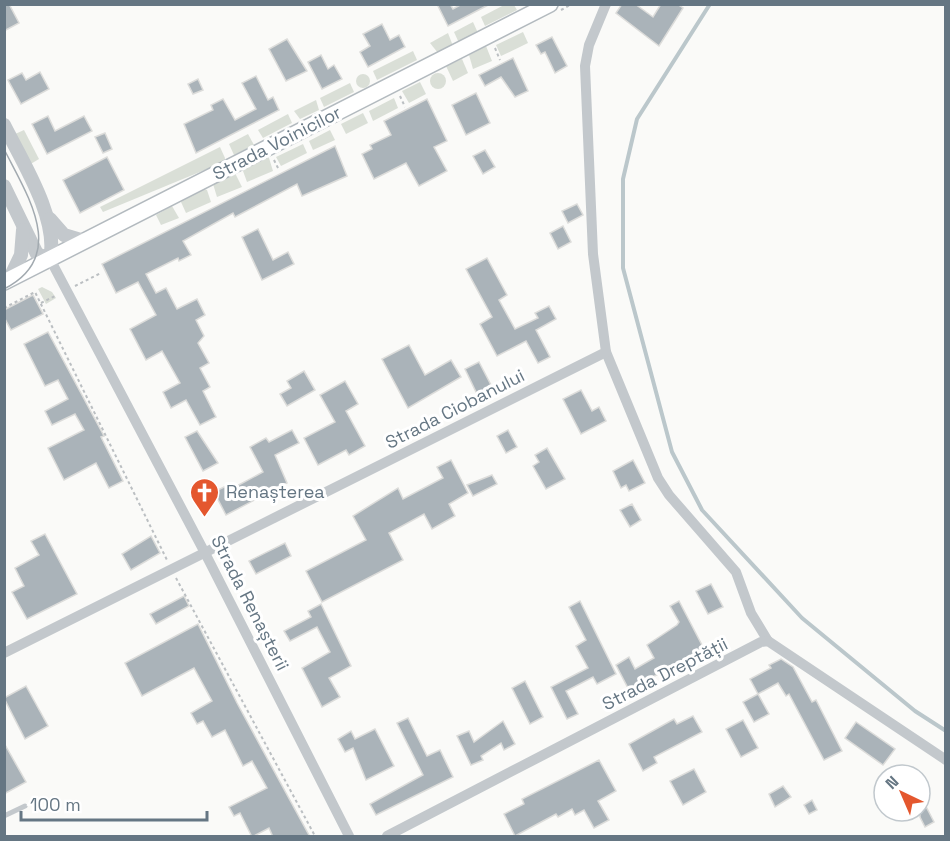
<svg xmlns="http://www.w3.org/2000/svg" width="950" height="841" viewBox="0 0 950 841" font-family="'Space Grotesk',sans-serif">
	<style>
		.green { fill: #dadfd7 }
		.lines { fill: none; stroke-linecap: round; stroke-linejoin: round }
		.stream { stroke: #bbc7cb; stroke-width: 4 }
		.building { fill: #aab3b9; stroke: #dcdcda; stroke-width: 1.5 }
		.secondary-casing { stroke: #b3babf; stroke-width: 18 }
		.path { stroke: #bbbfc2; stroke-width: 2; stroke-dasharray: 3 3; stroke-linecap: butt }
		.service { stroke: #c3c8cc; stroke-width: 5 }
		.minor { stroke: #c3c8cc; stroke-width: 10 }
		.tertiary { stroke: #c3c8cc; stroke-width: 14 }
		.secondary { stroke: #fff; stroke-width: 15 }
		.tram { stroke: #a2aab0; stroke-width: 1.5 }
		.labels { text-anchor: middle; stroke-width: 6; stroke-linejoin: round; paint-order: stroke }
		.street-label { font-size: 18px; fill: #657683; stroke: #fff }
		.poi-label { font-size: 18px; fill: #657683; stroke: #fff; text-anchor: start }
	</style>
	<rect width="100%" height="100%" fill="#fafaf8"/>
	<!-- green -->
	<g class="green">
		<polygon points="506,4 514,5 517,10 485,26 481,17"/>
		<polygon points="473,22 478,33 459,43 454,32"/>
		<polygon points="523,32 528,43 501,56 496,45"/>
		<polygon points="448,33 453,46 438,53 430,43"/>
		<polygon points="486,46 492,61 473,69 469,55"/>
		<polygon points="413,51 417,60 377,80 373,71"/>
		<polygon points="462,59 468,73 453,81 446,66"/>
		<circle cx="438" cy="81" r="8"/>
		<circle cx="363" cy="81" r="7"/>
		<polygon points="420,82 426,94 409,103 402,91"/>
		<polygon points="350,83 354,92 324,107 320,98"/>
		<polygon points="394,98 398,108 373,121 369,111"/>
		<polygon points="316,100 319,110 300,119 294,111"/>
		<polygon points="363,113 368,123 346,134 341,124"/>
		<polygon points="288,114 292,123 263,138 258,130"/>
		<polygon points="24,130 39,159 29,165 13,135"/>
		<polygon points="330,130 335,140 313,150 309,141"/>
		<polygon points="248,134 254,145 234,155 229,144"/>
		<polygon points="303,144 307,153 281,166 276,157"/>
		<polygon points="220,147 225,158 224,162 103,212 100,207"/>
		<polygon points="266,157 269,158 273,171 247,182 243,171 244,168"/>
		<polygon points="235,173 242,187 217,197 213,184"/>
		<polygon points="204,189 207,190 211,202 186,213 181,202 183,199"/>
		<polygon points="172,206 179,218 161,225 156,215"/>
		<polygon points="42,287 52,292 56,298 46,304 38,289"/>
	</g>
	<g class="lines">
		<!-- stream -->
		<polyline class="stream" points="710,4 637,119 623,179 623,268 672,452 702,510 802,618 915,711 946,731"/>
	</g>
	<!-- building -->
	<g class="building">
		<polygon points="4,4 9,4 19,23 4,31"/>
		<polygon points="437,4 450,4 453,9 462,4 490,4 448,26"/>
		<polygon points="622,4 635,4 653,17 661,4 677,4 683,8 659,46 616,13"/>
		<polygon points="382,24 390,40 399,35 405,47 368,67 360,52 370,46 363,34"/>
		<polygon points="552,37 567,66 555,73 545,52 541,54 536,45"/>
		<polygon points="287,39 307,71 286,81 269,49"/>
		<polygon points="321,55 328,69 334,65 342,79 322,89 308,62"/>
		<polygon points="513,58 528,91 515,97 501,77 485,86 479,75"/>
		<polygon points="40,72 49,89 21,104 8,80 22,73 26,80"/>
		<polygon points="256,76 268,100 273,97 279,110 196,153 184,124 213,110 211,105 223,99 235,120 256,109 242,83"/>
		<polygon points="198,79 203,90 193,94 188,84"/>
		<polygon points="476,93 490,123 466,135 452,105"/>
		<polygon points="427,99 447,141 434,147 447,171 419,186 406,163 374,179 362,154 372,149 370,145 391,135 384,121"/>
		<polygon points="48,116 55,131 84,116 92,131 47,154 32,124"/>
		<polygon points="105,133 112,149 103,153 95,137"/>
		<polygon points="335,146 347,176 302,196 297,184 235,217 233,213 183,241 191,255 179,261 178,258 146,274 156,293 166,288 177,309 197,299 205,315 196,320 204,336 198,343 209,363 200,368 210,387 203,391 216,417 200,425 186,400 171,408 163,392 180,383 162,351 146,360 130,329 156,315 138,282 116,293 102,264"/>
		<polygon points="485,150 495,167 483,174 473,156"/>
		<polygon points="107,157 124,190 80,213 63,180"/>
		<polygon points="577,204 583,215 568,223 562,211"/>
		<polygon points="563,226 571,242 558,249 550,233"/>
		<polygon points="258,229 273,260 288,252 294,264 262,280 242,237"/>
		<polygon points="487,258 507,295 499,300 515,329 538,318 535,313 549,306 556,319 536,330 550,357 538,363 526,341 497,356 480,324 492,317 466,269"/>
		<polygon points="33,295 43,314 11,330 4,317 4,310"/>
		<polygon points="48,332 104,436 101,437 123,481 109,488 96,463 64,480 48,448 84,430 75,414 52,425 45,411 68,399 58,380 45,386 24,344"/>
		<polygon points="409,345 425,375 451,360 461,377 408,408 382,359"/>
		<polygon points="479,362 492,387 477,394 465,369"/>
		<polygon points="304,371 315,390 287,406 280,394 291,388 287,381"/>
		<polygon points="345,381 358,404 346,411 365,446 349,455 346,450 318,465 304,438 335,422 320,395"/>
		<polygon points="581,390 592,411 599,407 606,421 581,434 563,399"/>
		<polygon points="292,430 299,443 275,455 287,483 226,515 214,492 232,483 235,487 263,472 250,447 266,438 269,442"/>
		<polygon points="508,430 517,447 506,453 497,436"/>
		<polygon points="197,431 218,463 203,471 185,437"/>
		<polygon points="547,448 565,479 546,489 533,466 539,462 535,455"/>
		<polygon points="451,460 468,493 449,504 455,516 432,529 424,514 389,533 403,560 322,602 306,571 366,540 353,516 398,488 403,499 443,478 437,467"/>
		<polygon points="633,460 645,483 629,491 626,485 621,488 613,471"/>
		<polygon points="492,475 497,484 473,496 467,485"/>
		<polygon points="632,504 641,520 630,527 620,510"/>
		<polygon points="45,534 77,594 27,619 12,592 24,586 15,568 39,555 31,541"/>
		<polygon points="151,536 160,553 131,570 122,554"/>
		<polygon points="285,543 291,556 256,574 249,561"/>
		<polygon points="711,584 723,607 708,614 696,591"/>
		<polygon points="184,596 189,606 156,624 150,614"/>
		<polygon points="580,601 616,674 597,684 593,677 566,691 578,714 567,719 551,687 588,668 576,646 586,640 569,607"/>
		<polygon points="679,601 704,649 629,690 616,665 629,657 635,669 654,658 647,645 677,625 679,622 670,606"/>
		<polygon points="321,604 351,666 329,678 340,697 322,707 302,668 330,652 317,627 290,641 284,631 311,617 308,611"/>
		<polygon points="198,624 237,703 310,837 273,837 269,828 252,837 240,813 234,816 229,807 267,788 252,761 243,766 225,730 212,737 203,721 197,724 191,713 212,701 194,668 142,696 125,663"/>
		<polygon points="781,659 793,667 812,702 816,700 842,751 824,760 789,694 786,696 778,683 758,694 750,679 771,668 769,665"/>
		<polygon points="525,681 543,717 530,724 512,688"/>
		<polygon points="26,686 48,726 25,739 4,698"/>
		<polygon points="758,694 769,714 754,722 743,702"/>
		<polygon points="693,716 702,732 654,757 657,763 643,771 629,744 674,719 677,724"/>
		<polygon points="408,718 427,756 440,750 453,777 376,815 370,804 423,775 397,723"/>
		<polygon points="743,720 758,748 741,757 726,729"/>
		<polygon points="503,721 515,744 504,750 501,743 481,756 483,760 471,765 457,736 469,731 474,742"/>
		<polygon points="856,722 895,749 883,765 845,738"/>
		<polygon points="375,729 394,766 366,780 353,748 345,752 338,739 351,731 355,739"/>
		<polygon points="4,743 26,782 4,794"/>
		<polygon points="599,760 616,791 598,801 609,820 594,828 584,810 575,815 572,809 558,817 556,814 515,836 504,814 524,804 522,799"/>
		<polygon points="694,769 706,792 683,805 670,781"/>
		<polygon points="783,786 791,797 775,807 769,794"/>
		<polygon points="920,795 934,822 925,827 920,817"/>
		<polygon points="812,800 817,810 809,814 804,805"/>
	</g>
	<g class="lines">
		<defs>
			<polyline id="secondary" points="4,282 550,4"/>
		</defs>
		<!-- secondary casing -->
		<use href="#secondary" class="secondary-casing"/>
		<!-- path -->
		<g class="path">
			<polyline points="561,10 572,4"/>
			<polyline points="495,48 500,60"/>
			<polyline points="400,96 405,107"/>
			<polyline points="274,160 279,170"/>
			<polyline points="75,286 101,273"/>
			<polyline points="41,303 57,295"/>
			<polyline points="4,308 35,292 167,560"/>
			<polyline points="176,578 315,836"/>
		</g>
		<!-- service -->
		<polyline class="service" points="4,816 25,806"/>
		<!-- minor -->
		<g class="minor">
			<polyline points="50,259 205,553 349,836"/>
			<polyline points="606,352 658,478 669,495 736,572 751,613 768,641"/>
			<polyline points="4,653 606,352 593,254 585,66 589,45 606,4"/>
			<polyline points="387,836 761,642 768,641 946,760"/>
		</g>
		<!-- tertiary -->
		<g class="tertiary">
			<path d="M 4,125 C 22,161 59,219 50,259 L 37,254 L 4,186"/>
			<polyline points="50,219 64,235 84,241"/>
			<polyline points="9,280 21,255 23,230"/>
		</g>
		<!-- secondary -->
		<use href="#secondary" class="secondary"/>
		<!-- tram -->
		<path class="tram" d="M 4,149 C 27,195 69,256 4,289"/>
	</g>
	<!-- icons -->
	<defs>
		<symbol id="church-pin" viewBox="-11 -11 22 30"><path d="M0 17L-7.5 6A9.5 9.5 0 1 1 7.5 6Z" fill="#e4572e" stroke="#fff"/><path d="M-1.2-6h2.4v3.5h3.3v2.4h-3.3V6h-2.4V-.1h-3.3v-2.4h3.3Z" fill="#fff"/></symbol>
	</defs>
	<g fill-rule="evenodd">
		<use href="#church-pin" x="188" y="476" width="33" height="45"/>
	</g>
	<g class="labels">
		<!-- street labels -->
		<g class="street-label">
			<text transform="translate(277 143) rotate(-27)" y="6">Strada Voinicilor</text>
			<text transform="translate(455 409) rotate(-27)" y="6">Strada Ciobanului</text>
			<text transform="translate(250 603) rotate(63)" y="6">Strada Renașterii</text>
			<text transform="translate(665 674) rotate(-27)" y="6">Strada Dreptății</text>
		</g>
		<!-- poi labels -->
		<g class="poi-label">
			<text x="226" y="498">Renașterea</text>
		</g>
	</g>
	<!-- border -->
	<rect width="950" height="841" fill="none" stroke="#657683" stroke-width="12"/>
	<!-- north arrow -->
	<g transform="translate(902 793) rotate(316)"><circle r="28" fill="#ffffff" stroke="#c1c8cd" stroke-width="1.5"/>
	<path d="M0-4.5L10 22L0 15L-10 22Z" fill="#e4572e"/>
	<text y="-9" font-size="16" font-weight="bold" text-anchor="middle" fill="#657683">N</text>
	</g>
	<!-- scale -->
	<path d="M21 811v9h186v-9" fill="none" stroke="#657683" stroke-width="3"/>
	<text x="30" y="811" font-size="18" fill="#657683" stroke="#ffffff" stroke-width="4.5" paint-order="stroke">100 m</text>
</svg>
